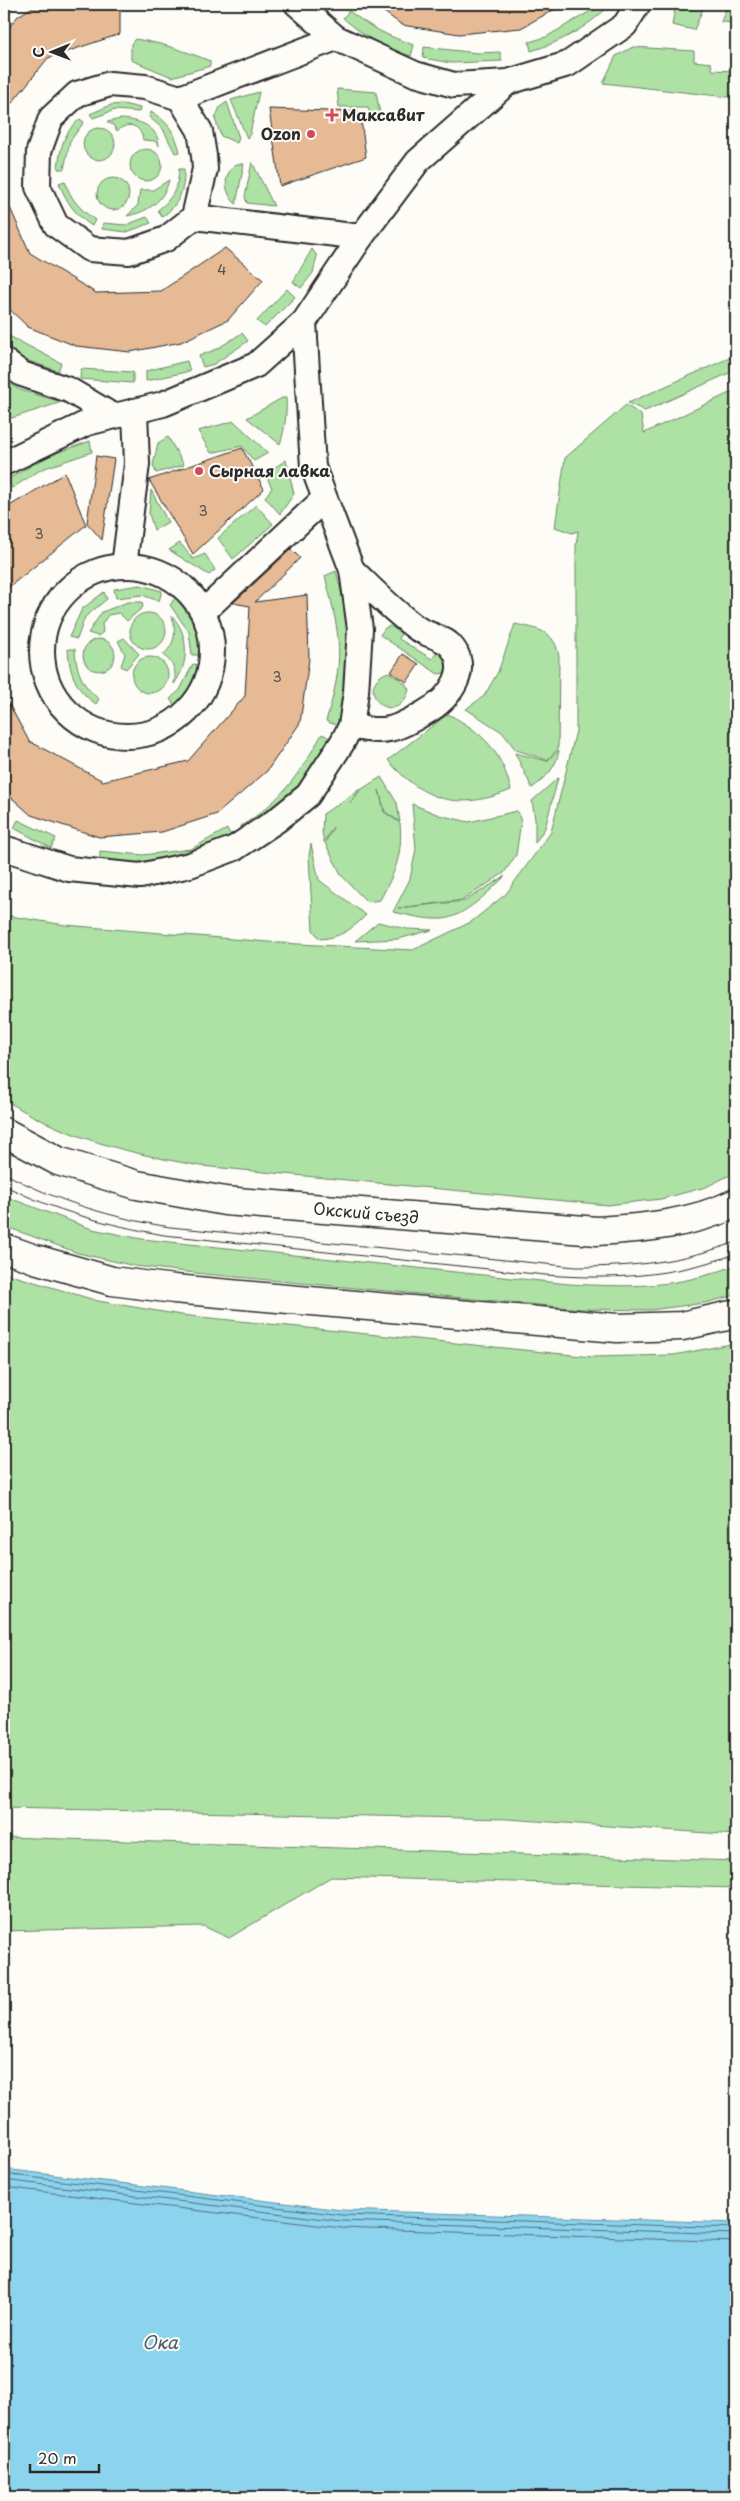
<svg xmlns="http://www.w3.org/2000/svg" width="740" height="2501" viewBox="0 0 740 2501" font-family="'Playpen Sans',sans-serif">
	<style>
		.green { fill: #ade2a4; stroke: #6c8668 }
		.water { fill: #8cd3ee; stroke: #6590a0 }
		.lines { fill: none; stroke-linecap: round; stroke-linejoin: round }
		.shore { stroke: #526e79; stroke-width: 1 }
		.building { fill: #e5ba95; stroke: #2b2b2b }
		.street-casing { stroke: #2b2b2b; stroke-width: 28 }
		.primary-casing { stroke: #2b2b2b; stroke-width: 31 }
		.street { stroke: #fdfcf7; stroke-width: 24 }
		.primary { stroke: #fdfcf7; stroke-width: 28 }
		.tram { stroke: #2b2b2b; stroke-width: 1 }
		.poi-dot { fill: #d1495b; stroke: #fdfcf7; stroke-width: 2 }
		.labels { text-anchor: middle; stroke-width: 4; stroke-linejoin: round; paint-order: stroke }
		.number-label { font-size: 14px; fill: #5a4f46 }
		.poi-label { font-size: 16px; font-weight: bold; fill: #2b2b2b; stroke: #fdfcf7; text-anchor: start }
		.street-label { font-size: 16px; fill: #2b2b2b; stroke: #fdfcf7 }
		.water-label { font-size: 18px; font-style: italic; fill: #485d66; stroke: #fdfcf7 }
	</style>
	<rect width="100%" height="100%" fill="#fdfcf7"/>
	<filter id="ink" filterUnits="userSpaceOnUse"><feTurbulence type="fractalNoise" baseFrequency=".02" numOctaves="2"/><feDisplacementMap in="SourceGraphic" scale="10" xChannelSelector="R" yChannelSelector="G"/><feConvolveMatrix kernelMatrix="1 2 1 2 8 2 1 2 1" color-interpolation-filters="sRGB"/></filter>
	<g filter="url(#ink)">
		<!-- green -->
		<g class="green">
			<path d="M 599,4 L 611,4 C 588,27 562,42 531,51 L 529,42 L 546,37 L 594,9 Z"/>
			<polygon points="676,4 705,4 694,30 672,25"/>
			<polygon points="728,4 736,4 736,23 721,22"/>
			<path d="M 349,11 C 370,27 389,37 414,45 L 411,56 C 384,48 365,37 343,18 Z"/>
			<path d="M 135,39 C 162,43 185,51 210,61 L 210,66 L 172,77 L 131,60 L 131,44 Z"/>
			<polygon points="424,47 478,53 500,52 502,61 451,63 423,58"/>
			<polygon points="633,47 694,51 694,61 711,63 712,70 736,71 736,98 603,83 616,56"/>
			<polygon points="337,89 376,92 381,119 371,120 368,107 339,107"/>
			<polygon points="259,92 250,134 247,138 231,100"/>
			<polygon points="227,102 239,138 237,143 221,136 215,119 220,107"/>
			<polygon points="123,104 140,108 139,112 115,110 93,118 90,114 111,105"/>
			<path d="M 151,112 C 168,121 176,134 180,152 L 175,153 L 163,129 L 149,117 Z"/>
			<path d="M 80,119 L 84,122 L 70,141 L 64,169 L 58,169 C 60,148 64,132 80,119 Z"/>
			<path d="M 121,119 C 139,120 158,126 159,146 L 155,141 L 143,140 C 141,125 128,121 117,131 L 113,125 L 107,122 Z"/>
			<circle cx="99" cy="144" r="16"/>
			<circle cx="146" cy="165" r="16"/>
			<polygon points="252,162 274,206 247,203 245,197"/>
			<path d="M 236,164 L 244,164 L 236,204 C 224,193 222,175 236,164 Z"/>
			<path d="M 179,169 L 184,169 C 185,189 179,205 162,217 L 158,210 C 173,198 178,188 179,169 Z"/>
			<circle cx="113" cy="194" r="16"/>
			<path d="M 169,180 C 164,201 148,212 127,216 L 138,205 L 140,190 L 153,190 Z"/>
			<path d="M 65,181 C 70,199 80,209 95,220 L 92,226 C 75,215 66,201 59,183 Z"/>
			<polygon points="147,217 151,223 127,232 102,229 103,223 126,225"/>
			<polygon points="312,249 317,256 313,273 301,288 293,282"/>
			<polygon points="287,289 295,297 265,327 257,321"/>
			<polygon points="242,333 248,341 214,364 203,367 199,356 217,349"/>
			<polygon points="7,335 61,363 58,371 23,359 4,345"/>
			<polygon points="736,355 736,370 645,411 628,403"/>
			<polygon points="187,361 190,371 146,381 146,371"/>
			<polygon points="81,369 133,372 133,383 80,379"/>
			<polygon points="4,380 20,390 62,402 12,418 4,414"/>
			<path d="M 736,390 L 736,1172 L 706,1187 L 661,1199 L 607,1205 L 201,1166 C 132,1154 63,1138 4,1099 L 4,915 L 65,925 L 280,943 L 413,950 L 471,922 L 506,894 L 551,832 L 576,731 L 576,546 L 578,531 L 572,533 L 555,527 L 565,458 L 626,405 L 641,415 L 644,433 Z"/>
			<path d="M 282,398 L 286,398 C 287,412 285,430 280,444 L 247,418 Z"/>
			<polygon points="234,421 268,453 254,461 242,446 211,453 198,431"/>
			<polygon points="168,437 184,465 156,473 153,465 158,443"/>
			<polygon points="90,441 92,452 42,469 12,488 6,480 46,457"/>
			<polygon points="286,460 294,494 280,514 265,497 272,488 265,474"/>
			<polygon points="151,490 168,522 154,530 149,514"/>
			<polygon points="256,505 273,524 233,559 218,538"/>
			<polygon points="180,543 193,559 205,554 215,570 209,575 169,550"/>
			<path d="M 336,571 C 349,619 356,678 338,726 L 326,721 C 345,659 341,638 325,576 Z"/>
			<polygon points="140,585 162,591 159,601 142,595 116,598 114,589"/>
			<polygon points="104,592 107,599 85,617 77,639 69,637 82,609"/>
			<path d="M 175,598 C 190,614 200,633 200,655 L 192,655 L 189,632 L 170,605 Z"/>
			<polygon points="128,602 142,602 143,607 127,621 119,613 108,615 102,624 103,632 98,636 88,633 102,612"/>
			<circle cx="148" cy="631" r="18"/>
			<path d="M 172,616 C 190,635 189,665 174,684 C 177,672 174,663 163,655 C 176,643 176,633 172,616 Z"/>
			<path d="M 515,624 C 538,629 555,630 559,657 L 558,749 L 547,760 L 516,750 L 502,732 L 466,709 L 484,696 L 498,672 Z"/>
			<path d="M 390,626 L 401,633 L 399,639 L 432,659 L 437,652 C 444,657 450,664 444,673 L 438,674 L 380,635 L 385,628 Z"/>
			<polygon points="124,638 139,654 126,669 121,666 125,654 118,641"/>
			<circle cx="99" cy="655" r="16"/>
			<path d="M 68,649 L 75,649 C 76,670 82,686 99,699 L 96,704 C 76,691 69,672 68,649 Z"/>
			<circle cx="150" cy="675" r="18"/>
			<path d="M 193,664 L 198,665 C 194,682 187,692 175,706 L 170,699 L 180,690 Z"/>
			<path d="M 388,672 L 405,683 L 409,690 C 395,733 350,687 388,672 Z"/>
			<path d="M 448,714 C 484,733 501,751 511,790 C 460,811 423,802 388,760 Z"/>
			<path d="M 322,734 L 334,740 L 312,777 L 247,836 L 241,826 C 281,801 299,775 322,734 Z"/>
			<path d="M 559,750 C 557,767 545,779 532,788 L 515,753 L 547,761 Z"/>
			<path d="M 381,777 L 397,803 L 400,822 L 385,812 L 379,790 L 384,812 L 400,823 C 403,855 395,872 380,900 L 367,902 L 342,876 L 325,843 L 333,827 L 324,842 L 322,832 L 323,814 L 360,789 L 350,803 L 362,789 Z"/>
			<polygon points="558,778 545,828 535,843 535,819 532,801"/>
			<path d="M 412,804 L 439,815 L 469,822 L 517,811 L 521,821 L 516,855 L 504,873 L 463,900 L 398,908 L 465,901 L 505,876 C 491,890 463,918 442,919 C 426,920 408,915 393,912 L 410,879 L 416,849 Z"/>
			<polygon points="18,820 56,838 51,848 14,828"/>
			<polygon points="227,829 234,840 154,865 100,862 100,851 143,855 191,849"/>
			<path d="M 311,844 L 319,880 L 366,915 C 353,929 339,938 320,939 L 313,930 L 309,856 Z"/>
			<polygon points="378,922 407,929 432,930 398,939 355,941"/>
			<path d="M 4,1196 L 92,1229 L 142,1239 L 569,1284 C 632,1287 676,1289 736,1265 L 736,1295 L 705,1303 L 650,1310 L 582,1309 L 204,1274 L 135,1266 L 78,1253 L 4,1226 Z"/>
			<polygon points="4,1273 98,1301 181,1315 592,1357 674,1355 736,1343 736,1835 508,1819 4,1808"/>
			<polygon points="4,1837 736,1861 736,1888 331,1877 229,1938 203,1926 4,1931"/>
		</g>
		<!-- water -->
		<polygon class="water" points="4,2169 342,2210 736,2223 736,2497 4,2497"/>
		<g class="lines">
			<!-- shore -->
			<g class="shore">
				<polyline points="4,2174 342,2215 736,2228"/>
				<polyline points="4,2180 341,2221 736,2234"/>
				<polyline points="4,2187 341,2228 736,2242"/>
			</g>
		</g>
		<!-- building -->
		<g class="building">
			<polygon points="38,4 120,4 120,34 48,58 4,113 4,33 18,16"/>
			<polygon points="373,4 564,4 521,28 459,34 402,25"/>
			<polygon points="269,109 360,112 366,157 280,186"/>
			<polygon points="4,194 30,253 96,293 161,291 225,248 263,280 228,320 181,342 130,352 76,346 28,327 4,304"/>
			<polygon points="242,448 264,489 193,554 149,480"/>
			<polygon points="96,456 114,459 102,540 87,523"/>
			<polygon points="65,473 86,525 4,591 4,513 11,505"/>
			<polygon points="291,549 300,558 255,602 307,595 309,659 300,723 267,771 217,814 162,832 99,837 31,815 4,791 4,695 29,741 103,781 188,761 245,696 250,606 233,603"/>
			<polygon points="403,654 419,664 407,682 391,672"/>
		</g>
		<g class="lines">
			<defs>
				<g id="street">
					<polyline points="297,4 336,38 415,74 454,85 508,82 568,64 625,25 638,4"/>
					<polyline points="180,98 200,131 204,156 205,169 194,217 166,239 129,252 89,249 56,225 38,187 39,151 51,118 77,94 110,84 145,87 180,98 336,38"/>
					<polyline points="194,217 361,237"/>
					<polyline points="4,361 22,374 69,390 113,416"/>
					<polyline points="4,463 87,423 163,404 256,365 304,322 361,237 418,161 508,82"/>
					<circle cx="127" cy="651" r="85"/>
					<polyline points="124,566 137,464 135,411"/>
					<polyline points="203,612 324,499"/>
					<path d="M 351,726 C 386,735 396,729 426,712 C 450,699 473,667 449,644 C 441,637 428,635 418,629 C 395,613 373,590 352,570"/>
					<polyline points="4,848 69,869 140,876 190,865 235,848 277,820 308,795 342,743 351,726 356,692 360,629 352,570 313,467 304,322"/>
				</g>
				<g id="primary">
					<path d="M 4,1132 L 58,1161 L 137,1185 L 225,1201 L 597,1231 C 646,1228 692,1224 736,1203"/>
					<polyline points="4,1248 35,1259 112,1281 174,1289 617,1328 682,1326 736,1314"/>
				</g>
			</defs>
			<!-- street casing -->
			<use href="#street" class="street-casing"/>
			<!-- primary casing -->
			<use href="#primary" class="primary-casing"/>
			<!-- street -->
			<use href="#street" class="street"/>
			<!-- primary -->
			<use href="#primary" class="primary"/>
			<!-- tram -->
			<g class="tram">
				<path d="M 4,1173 C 56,1201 112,1218 170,1227 L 576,1267 C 633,1267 682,1262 736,1242"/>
				<path d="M 4,1185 C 53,1211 109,1225 164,1235 L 545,1275 C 615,1280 670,1277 736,1254"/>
			</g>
		</g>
	</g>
	<!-- markers -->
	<g class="poi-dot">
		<path d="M329.5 107.5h5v5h5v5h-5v5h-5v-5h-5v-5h5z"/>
		<circle cx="311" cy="134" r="5"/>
		<circle cx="199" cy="471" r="5"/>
	</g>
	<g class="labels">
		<!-- number labels -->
		<g class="number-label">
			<text x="222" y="275">4</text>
			<text x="203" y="516">3</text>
			<text x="39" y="539">3</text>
			<text x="277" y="682">3</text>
		</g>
		<!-- poi labels -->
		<g class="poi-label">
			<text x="342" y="121">Максавит</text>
			<text x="301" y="140" text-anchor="end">Ozon</text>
			<text x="209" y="477">Сырная лавка</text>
		</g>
		<!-- street labels -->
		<g class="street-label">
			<text transform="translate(366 1213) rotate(5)" y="6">Окский съезд</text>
		</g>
		<!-- water labels -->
		<g class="water-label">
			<text x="160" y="2349">Ока</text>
		</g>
	</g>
	<!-- margin -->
	<rect width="740" height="2501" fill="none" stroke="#fdfcf7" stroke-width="20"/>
	<rect x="10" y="10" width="720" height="2481" fill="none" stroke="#2b2b2b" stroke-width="2" filter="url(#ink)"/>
	<!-- north arrow -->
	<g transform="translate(52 52) rotate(269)" stroke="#fdfcf7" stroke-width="4" paint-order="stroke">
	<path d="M0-4L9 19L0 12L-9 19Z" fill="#2b2b2b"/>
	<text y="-8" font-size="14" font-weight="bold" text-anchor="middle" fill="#2b2b2b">С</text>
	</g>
	<!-- scale -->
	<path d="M30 2464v8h69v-8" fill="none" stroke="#2b2b2b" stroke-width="2.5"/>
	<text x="38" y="2464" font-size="15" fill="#2b2b2b" stroke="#fdfcf7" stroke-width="4" paint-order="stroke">20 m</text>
</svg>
